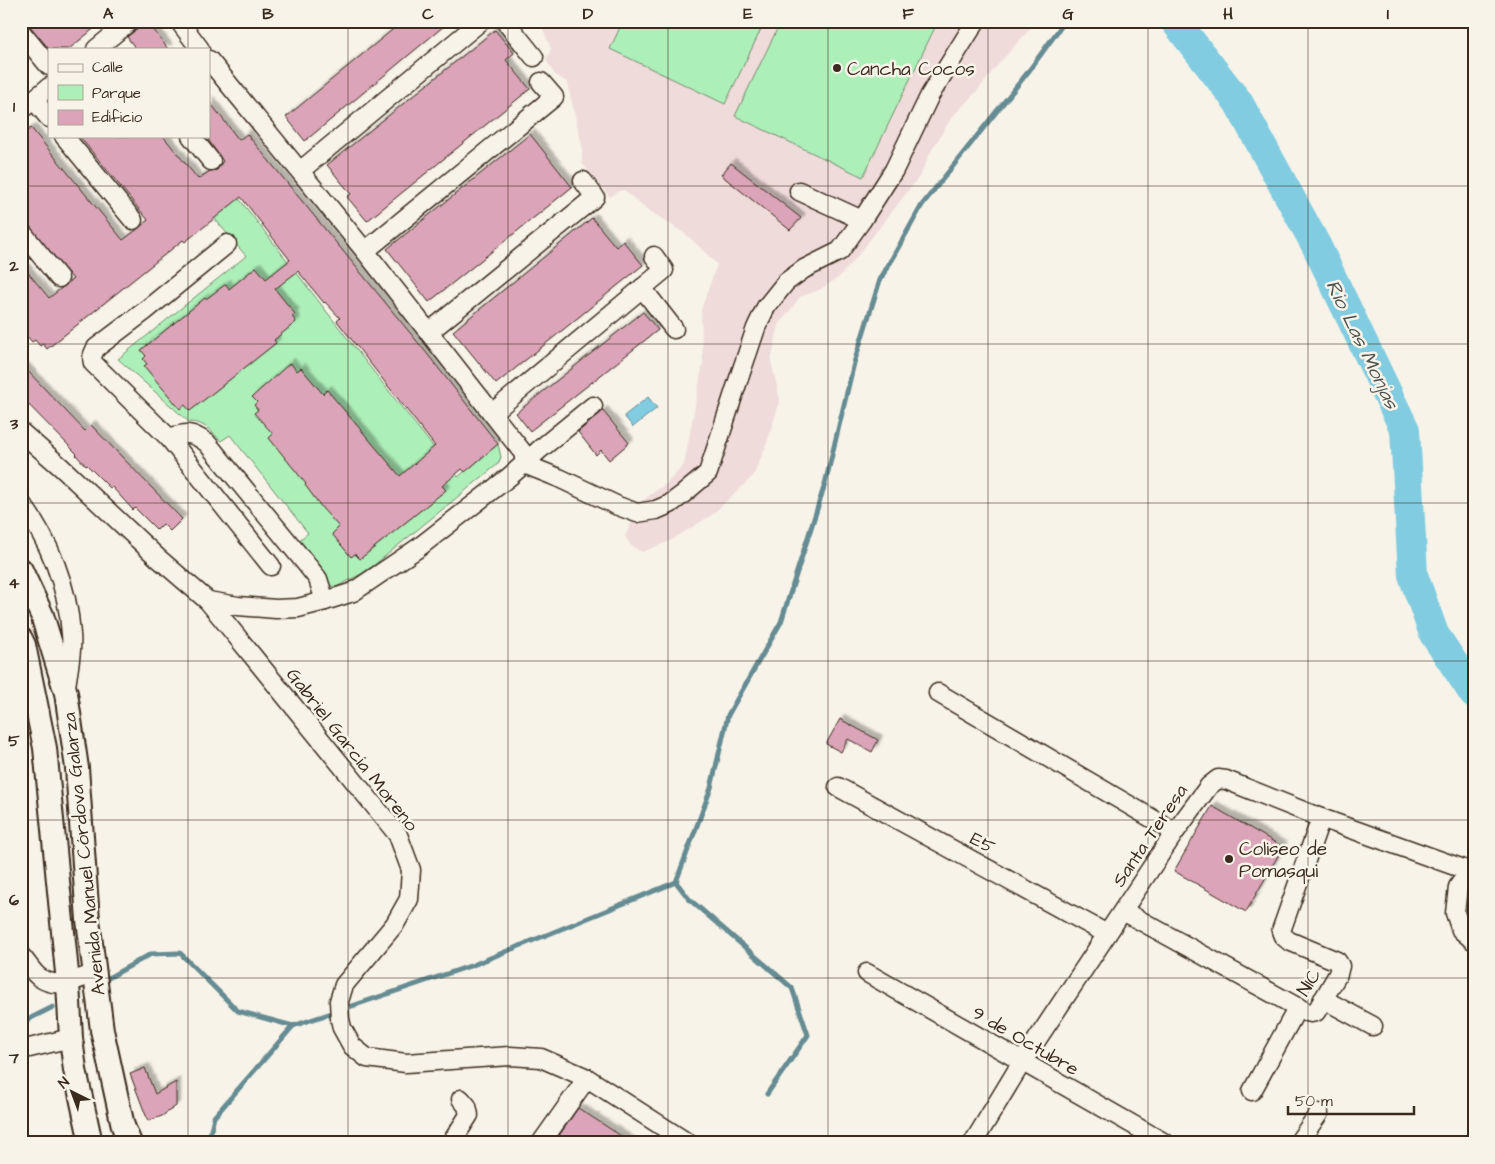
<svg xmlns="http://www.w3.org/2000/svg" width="1495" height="1164" viewBox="0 0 1495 1164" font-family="'Architects Daughter',sans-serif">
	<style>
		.built { fill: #efdbda }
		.green { fill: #adefb9; stroke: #748c6c }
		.water { fill: #81cce1; stroke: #658b93 }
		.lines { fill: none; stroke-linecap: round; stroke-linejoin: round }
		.stream { stroke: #658b93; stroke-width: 5 }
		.river { stroke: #81cce1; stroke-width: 30 }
		.building { fill: #dba4b8; stroke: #3b2a1e; filter: url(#shadow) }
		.minor-casing { stroke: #3b2a1e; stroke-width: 21 }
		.major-casing { stroke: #3b2a1e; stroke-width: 26 }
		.minor { stroke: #f7f3e8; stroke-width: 18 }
		.major { stroke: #f7f3e8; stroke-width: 22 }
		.grid { fill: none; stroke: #3b2a1e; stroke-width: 1; stroke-opacity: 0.55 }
		.poi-dot { fill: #3b2a1e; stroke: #f7f3e8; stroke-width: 2 }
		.labels { text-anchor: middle; stroke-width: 5; stroke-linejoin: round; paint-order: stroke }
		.poi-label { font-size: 19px; fill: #3b2a1e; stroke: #f7f3e8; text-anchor: start }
		.street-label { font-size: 19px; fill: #3b2a1e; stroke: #f7f3e8 }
		.water-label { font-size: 20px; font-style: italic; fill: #4c524f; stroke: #f7f3e8 }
		.neatline { fill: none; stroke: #3b2a1e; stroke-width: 2 }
		.grid-label { font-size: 16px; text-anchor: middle; font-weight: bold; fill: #3b2a1e }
	</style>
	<defs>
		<filter id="shadow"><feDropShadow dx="4.5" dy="-4.5" stdDeviation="1" flood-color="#0004"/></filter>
	</defs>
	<rect width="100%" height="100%" fill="#f7f3e8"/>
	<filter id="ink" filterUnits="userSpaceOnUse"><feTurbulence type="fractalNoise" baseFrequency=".02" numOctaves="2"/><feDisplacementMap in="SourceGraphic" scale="10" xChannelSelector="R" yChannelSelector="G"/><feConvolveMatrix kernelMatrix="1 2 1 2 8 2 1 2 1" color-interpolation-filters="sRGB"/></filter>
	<g filter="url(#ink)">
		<!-- built -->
		<polygon class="built" points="540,21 1037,21 1000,62 978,90 952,117 930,153 921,174 856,258 838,278 819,290 800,297 779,325 771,361 780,400 766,446 753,476 713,514 670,541 642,552 631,546 625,536 642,501 667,483 684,465 703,363 701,310 717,264 687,235 642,206 624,190 619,191 610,197 582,163 582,145 567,82 555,75 546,60 551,49"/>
		<!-- green -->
		<g class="green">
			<polygon points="623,21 765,21 725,104 610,49"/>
			<polygon points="781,21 938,21 863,177 735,116"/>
			<path d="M 215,168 C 296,271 375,376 458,477 L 498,444 L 501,457 L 498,464 L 373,566 L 361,574 L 336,587 L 331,586 L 298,541 L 308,533 L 230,435 L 221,441 C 212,432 203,421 189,422 L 118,359 L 246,256 L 214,218 L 202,176 Z"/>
		</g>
		<!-- water -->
		<polygon class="water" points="648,397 657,408 633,427 624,416"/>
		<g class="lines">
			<!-- stream -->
			<g class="stream">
				<polyline points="101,982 151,954 180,953 238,1011 293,1026 473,965 676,882"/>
				<polyline points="21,1023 53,1007"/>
				<polyline points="767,1094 808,1035 792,988 689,899 676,882 711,788 728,715 781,622 825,484 854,363 880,280 922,205 1028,72 1065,21"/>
				<polyline points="208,1143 214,1117 293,1026"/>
			</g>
			<!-- river -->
			<polyline class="river" points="1175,21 1238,102 1317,247 1405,430 1413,575 1434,634 1474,694"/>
		</g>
		<!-- building -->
		<g class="building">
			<polygon points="26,21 103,21 69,49 49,49"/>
			<polygon points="140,21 147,21 168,49 136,49 127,37 137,29"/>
			<polygon points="403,21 450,21 305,141 286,117"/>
			<polygon points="495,30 514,53 506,60 530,89 367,221 347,197 351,194 327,165"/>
			<polygon points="209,101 239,140 247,134 425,351 498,444 465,472 462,469 442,486 446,490 360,559 355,554 351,557 332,534 339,527 322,508 305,485 306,484 269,438 273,434 254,413 258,410 254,405 257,402 252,397 290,363 297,371 301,368 323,394 327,390 400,476 435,446 337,321 340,318 325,302 324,303 298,271 275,289 295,314 292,316 296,322 274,340 276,343 190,411 185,405 180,409 144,366 147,364 143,359 146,356 141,350 205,298 206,299 226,284 229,289 256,267 266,279 290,260 241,197 185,242 183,240 47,349 43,344 40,346 35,340 32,342 21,329 21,264 49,298 73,279 21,216 21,136 31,128 123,240 139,228 148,220 79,136 163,136 198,179 210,171 217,170 223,161 209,141"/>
			<polygon points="530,134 572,187 429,302 387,249"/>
			<polygon points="731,163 801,218 790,230 721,175"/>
			<polygon points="592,218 616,247 623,241 643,265 496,384 453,331"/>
			<polygon points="643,312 658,330 530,431 516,413"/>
			<polygon points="21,364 85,431 91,425 182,519 170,531 163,524 157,530 135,508 133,510 112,487 110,488 87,465 86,466 76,455 77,454 21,397"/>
			<polygon points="603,411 629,443 609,460 601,450 596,455 578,432"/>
			<polygon points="840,719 878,740 872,752 848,739 841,752 826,744"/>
			<polygon points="1212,806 1283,847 1246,912 1174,871"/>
			<polygon points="145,1068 155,1094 176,1082 176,1106 162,1116 148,1121 130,1074"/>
			<polygon points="578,1108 632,1143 554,1143"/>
		</g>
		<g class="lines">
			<defs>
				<g id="minor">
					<polyline points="179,21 200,49"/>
					<polyline points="505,21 534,57"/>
					<polyline points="21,32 49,66"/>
					<polyline points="96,49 130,21"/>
					<polyline points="34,100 49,118"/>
					<polyline points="21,110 49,87"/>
					<polyline points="64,136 133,220"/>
					<polyline points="191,136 211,161"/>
					<polyline points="300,171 481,21"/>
					<polyline points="862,220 894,170 930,95 976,21"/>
					<polyline points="21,231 59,278"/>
					<path d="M 227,244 L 145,311 L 96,348 C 93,354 91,356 93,363 L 169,438 C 187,432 192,432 207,443 L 307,565 L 318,579 L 325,601"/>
					<polyline points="365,251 554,97 541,82"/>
					<polyline points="642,288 674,329"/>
					<polyline points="429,332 595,197 583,181"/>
					<polyline points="593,406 539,450 524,464 559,478 618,506 637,513 656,510 670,504 682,495 708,473 737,384 756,328 766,307 786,282 804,269 840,251 862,220 799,191"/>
					<polyline points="492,413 664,270 654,256"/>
					<polyline points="21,432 61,467 158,558 208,601 398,835 411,870 409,899 395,924 344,985 339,1001 340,1019 342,1028 352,1046 367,1058 406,1063 510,1056 541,1058 587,1078 688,1143"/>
					<polyline points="169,438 271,566"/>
					<path d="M 21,503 C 49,539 68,587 71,634 C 73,651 68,670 66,687"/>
					<polyline points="208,601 238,606 276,609 298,608 325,601 353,592 418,548 509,477 524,464 524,454 365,251 209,60"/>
					<polyline points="938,693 1175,832"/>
					<polyline points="838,787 1107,934"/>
					<polyline points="1123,911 1306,1012 1311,1013 1316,1012 1338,974 1340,966 1337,961 1289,941 1283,936 1281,931 1321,818"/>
					<path d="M 21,956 C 27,962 32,972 39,977 C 56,990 77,980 95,973"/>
					<polyline points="867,973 1165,1143"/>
					<polyline points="1323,999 1373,1026"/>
					<polyline points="21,1050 71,1038"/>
					<polyline points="1252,1091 1298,1007"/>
					<polyline points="451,1143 469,1115 467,1106 461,1099"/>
					<polyline points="541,1143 587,1078"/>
					<polyline points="973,1143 1022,1062 1175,832 1209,786 1218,779 1226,780 1321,818 1469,871 1458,887 1455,913 1461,930 1474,941"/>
					<polyline points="1298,1143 1319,1113"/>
				</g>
				<g id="major">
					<polyline points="21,570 42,615 66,693 77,768 88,920 102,1030 123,1126 130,1143"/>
					<polyline points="21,639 24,645 45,748 68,983 71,1038 75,1070 91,1143"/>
				</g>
			</defs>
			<!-- minor casing -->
			<use href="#minor" class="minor-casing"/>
			<!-- major casing -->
			<use href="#major" class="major-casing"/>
			<!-- minor -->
			<use href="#minor" class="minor"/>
			<!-- major -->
			<use href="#major" class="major"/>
		</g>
	</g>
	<!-- grid -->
	<path class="grid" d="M 188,21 L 188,49M 348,21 L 348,1143M 508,21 L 508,1143M 668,21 L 668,1143M 828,21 L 828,1143M 988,21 L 988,1143M 1148,21 L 1148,1143M 1308,21 L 1308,1143M 188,136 L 188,1143M 21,186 L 1474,186M 21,344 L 1474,344M 21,503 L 1474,503M 21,661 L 1474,661M 21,820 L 1474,820M 21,978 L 1474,978"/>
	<!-- markers -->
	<g class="poi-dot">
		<circle cx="837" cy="68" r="5"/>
		<circle cx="1229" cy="859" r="5"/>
	</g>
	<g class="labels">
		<!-- poi labels -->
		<g class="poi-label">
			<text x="847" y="75">Cancha Cocos</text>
			<text x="1239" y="855">Coliseo de<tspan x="1239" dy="22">Pomasqui</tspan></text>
		</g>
		<!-- street labels -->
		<g class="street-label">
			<text transform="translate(353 749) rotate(52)" y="7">Gabriel García Moreno</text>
			<text transform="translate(1149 835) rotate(-56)" y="7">Santa Teresa</text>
			<text transform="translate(983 842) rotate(29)" y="7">E5</text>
			<text transform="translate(83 854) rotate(-96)" y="7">Avenida Manuel Córdova Galarza</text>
			<text transform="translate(1308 982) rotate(-58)" y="7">N1C</text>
			<text transform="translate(1026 1040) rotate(30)" y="7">9 de Octubre</text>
		</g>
		<!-- water labels -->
		<g class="water-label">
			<text transform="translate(1363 344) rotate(64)" y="7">Rio Las Monjas</text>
		</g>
	</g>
	<!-- margin -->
	<rect width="1495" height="1164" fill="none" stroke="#f7f3e8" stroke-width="55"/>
	<!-- legend -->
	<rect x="48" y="48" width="162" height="90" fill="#f7f3e8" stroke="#aca397"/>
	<rect x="58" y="64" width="25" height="8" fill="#f7f3e8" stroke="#aca397"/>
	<text x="92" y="72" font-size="15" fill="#3b2a1e">Calle</text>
	<rect x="58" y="85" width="25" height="15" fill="#adefb9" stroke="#aca397"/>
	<text x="92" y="98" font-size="15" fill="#3b2a1e">Parque</text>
	<rect x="58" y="110" width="25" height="15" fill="#dba4b8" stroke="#aca397"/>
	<text x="92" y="122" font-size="15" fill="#3b2a1e">Edificio</text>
	<!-- north arrow -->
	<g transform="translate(72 1092) rotate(318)" stroke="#f7f3e8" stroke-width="4" paint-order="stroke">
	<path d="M0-4L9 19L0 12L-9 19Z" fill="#3b2a1e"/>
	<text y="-8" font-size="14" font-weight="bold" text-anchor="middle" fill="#3b2a1e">N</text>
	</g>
	<!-- scale -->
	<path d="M1288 1106v8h126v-8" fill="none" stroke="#3b2a1e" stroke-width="2.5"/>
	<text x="1295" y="1106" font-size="15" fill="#3b2a1e" stroke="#f7f3e8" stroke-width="4" paint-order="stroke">50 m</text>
	<rect x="28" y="28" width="1440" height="1108" class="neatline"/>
	<g class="grid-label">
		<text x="108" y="19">A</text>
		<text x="268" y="19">B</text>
		<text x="428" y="19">C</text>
		<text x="588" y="19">D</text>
		<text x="748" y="19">E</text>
		<text x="908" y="19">F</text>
		<text x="1068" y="19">G</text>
		<text x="1228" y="19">H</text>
		<text x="1388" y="19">I</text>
		<text x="14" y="112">1</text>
		<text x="14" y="271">2</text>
		<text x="14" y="429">3</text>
		<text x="14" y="588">4</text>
		<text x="14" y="746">5</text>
		<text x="14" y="905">6</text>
		<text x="14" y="1063">7</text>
	</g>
</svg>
